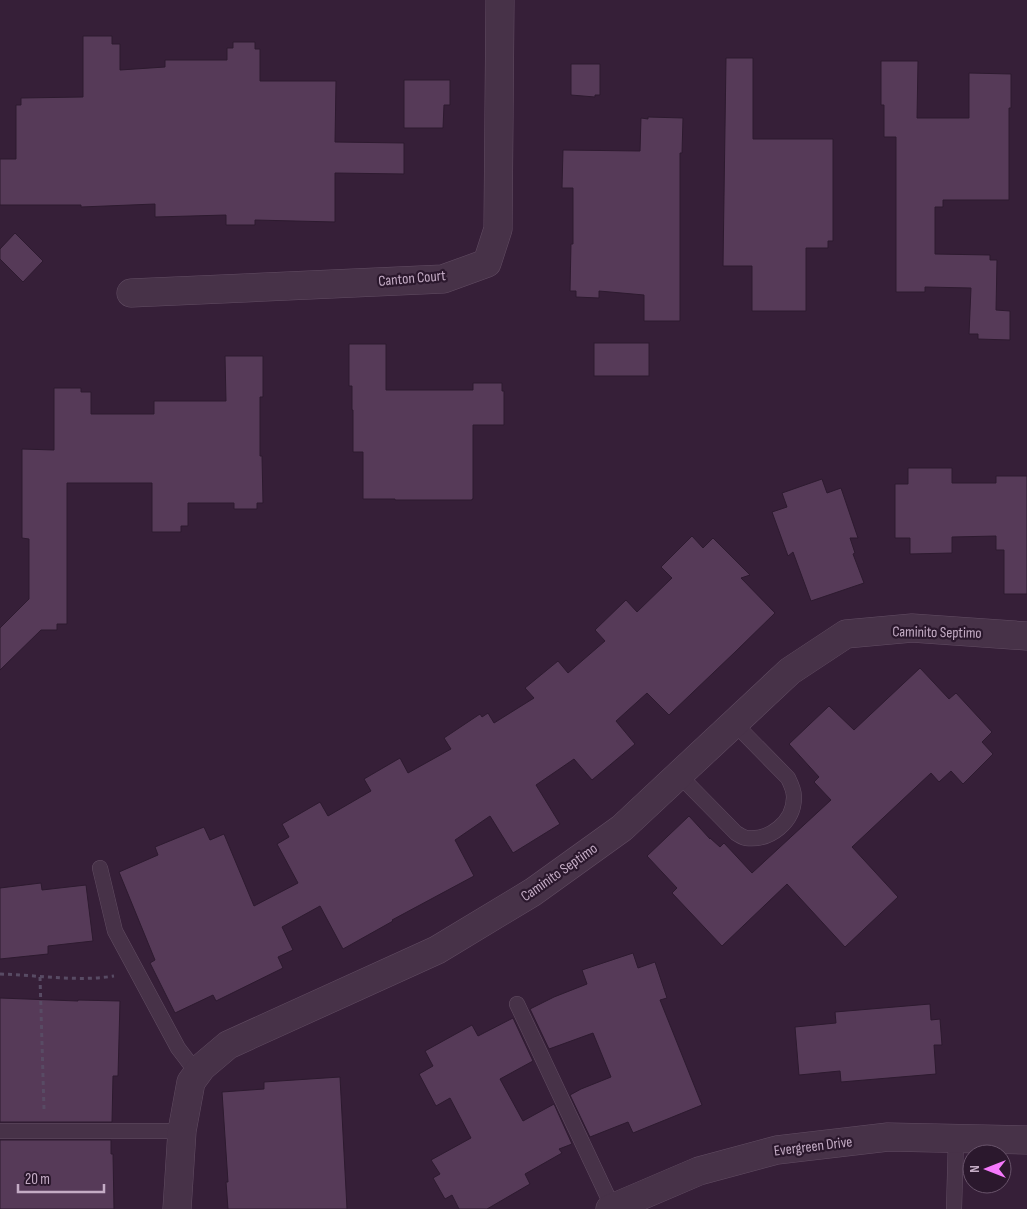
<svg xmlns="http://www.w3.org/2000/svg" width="1027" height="1209" viewBox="0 0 1027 1209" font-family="'Sofia Sans Condensed',sans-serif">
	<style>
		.building { fill: #563a58; stroke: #2d1a2f }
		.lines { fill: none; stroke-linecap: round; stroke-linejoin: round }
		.service-casing { stroke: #624d63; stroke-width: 16 }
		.minor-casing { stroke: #624d63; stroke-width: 29 }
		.path { stroke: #584b64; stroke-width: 3; stroke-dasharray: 4 4; stroke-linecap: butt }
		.service { stroke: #473248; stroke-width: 15 }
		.minor { stroke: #473248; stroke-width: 28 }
		.labels { text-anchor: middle; stroke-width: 4.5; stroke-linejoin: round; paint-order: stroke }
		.street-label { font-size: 15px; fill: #c4acc5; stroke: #2b182d }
	</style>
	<rect width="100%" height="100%" fill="#361f38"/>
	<!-- building -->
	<g class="building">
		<polygon points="83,36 112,36 112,44 120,44 120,70 165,67 165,60 227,60 227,48 233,48 233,42 255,42 255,49 260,49 260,81 336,81 335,142 404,143 404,174 335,173 335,222 255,220 255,225 226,225 226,215 155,217 155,204 81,207 81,205 0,205 0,159 16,159 16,105 21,105 21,98 83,97"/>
		<polygon points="726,58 753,58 753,139 833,139 833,241 828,241 828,248 806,248 806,311 752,311 752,266 723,266"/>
		<polygon points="881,61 918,61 917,118 969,118 969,73 1011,74 1011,108 1009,108 1009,200 943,200 943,207 935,207 935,254 990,255 990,260 997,260 996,310 1010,311 1010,340 978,339 978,334 969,334 971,288 925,287 925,292 896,292 896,137 884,137 884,105 881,105"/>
		<polygon points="571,64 600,64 600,95 595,95 595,97 571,95"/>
		<polygon points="404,80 450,80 450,105 444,105 443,128 404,128"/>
		<polygon points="648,117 683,118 682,153 680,153 680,321 644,321 644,295 599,291 599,298 576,297 576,291 570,291 571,244 573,244 573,188 562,188 563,150 640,151 641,118 648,119"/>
		<polygon points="15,233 43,261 23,282 0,259 0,249"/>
		<rect x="594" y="343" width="55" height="33"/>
		<polygon points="349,344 386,344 386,390 473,390 473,383 502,383 502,391 504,391 504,425 473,425 473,499 472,499 472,500 395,500 395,499 363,499 363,452 353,452 353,410 352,410 352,386 349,386"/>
		<polygon points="225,356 263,356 263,397 260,397 260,456 262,456 263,503 257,503 257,509 234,509 234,503 188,503 188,526 181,526 181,532 152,532 152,483 67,483 67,624 57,624 57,630 41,630 0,670 0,628 29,599 29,539 22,538 22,449 54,450 54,388 81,388 81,392 91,392 91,414 154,414 154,401 226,401"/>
		<polygon points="908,468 952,468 952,483 996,483 996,476 1027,476 1027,594 1004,594 1004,550 996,550 996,536 952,537 952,553 910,554 910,538 895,538 895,484 908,484"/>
		<polygon points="822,479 827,493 841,488 858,538 850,538 855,553 853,554 864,583 811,601 793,552 788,556 772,512 787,507 782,493"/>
		<polygon points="692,536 703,548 713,538 750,575 741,578 775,613 735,652 669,715 647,693 616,721 635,744 592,780 574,759 536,785 560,824 513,853 490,816 455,840 474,876 392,920 393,921 343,949 320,906 282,927 293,950 278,957 283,968 216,1001 213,995 175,1013 150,963 155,960 119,872 158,855 155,847 204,827 210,840 224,834 254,906 298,883 277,844 289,837 282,824 320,802 328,816 371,791 364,779 400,758 408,773 451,749 444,738 480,714 482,717 488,713 494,723 534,698 525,688 558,661 568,673 605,641 595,630 626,600 637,612 672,578 661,567"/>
		<polygon points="920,668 949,699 956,693 992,732 982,742 993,754 963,784 951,771 939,782 931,773 852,847 898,897 845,947 787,884 722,946 672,893 677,888 647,856 689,816 710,839 710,838 720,847 724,843 752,873 831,800 814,782 819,777 789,744 829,706 854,730"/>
		<polygon points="41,883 42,890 86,885 93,941 48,946 48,954 0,959 0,888"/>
		<polygon points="633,953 638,968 655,962 667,998 660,1000 702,1105 633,1133 628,1122 590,1137 570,1095 581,1089 611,1077 593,1033 549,1049 530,1009 554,997 587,984 582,970"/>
		<polygon points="0,998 78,1001 78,1000 120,1001 118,1076 113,1076 112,1122 0,1122"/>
		<polygon points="930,1004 931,1020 940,1019 942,1045 934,1045 936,1074 841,1082 840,1071 799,1075 795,1027 836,1023 835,1012"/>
		<polygon points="513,1018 533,1061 500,1079 523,1121 554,1104 572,1144 559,1149 562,1153 525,1174 530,1184 487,1209 459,1209 452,1195 445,1199 433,1178 440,1174 431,1160 471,1138 450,1098 436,1106 419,1074 433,1066 425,1051 472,1025 478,1036"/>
		<polygon points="340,1077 347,1209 228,1209 226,1182 228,1182 222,1092 264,1089 264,1082"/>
		<polygon points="0,1140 111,1140 111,1154 113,1154 114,1209 0,1209"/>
	</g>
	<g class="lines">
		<defs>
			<g id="service">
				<path d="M 679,775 L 736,833 C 739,835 742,837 746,838 C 770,841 794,822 794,797 C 794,790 791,784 788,778 L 734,723"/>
				<polyline points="100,868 115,931 178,1048 197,1073"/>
				<polyline points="517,1004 613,1208"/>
				<polyline points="0,1131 182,1131"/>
				<polyline points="954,1209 956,1139"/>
			</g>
			<g id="minor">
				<polyline points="131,293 443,279 487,263 498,229 500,0"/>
				<polyline points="177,1209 182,1131 191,1082 202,1067 228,1045 437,950 533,892 622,828 790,671 846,634 912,628 1027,636"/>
				<polyline points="610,1209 699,1171 777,1150 888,1137 1027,1140"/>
			</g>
		</defs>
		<!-- service casing -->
		<use href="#service" class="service-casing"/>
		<!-- minor casing -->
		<use href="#minor" class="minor-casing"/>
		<!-- path -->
		<g class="path">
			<path d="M 0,974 C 38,975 76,982 114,976"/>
			<polyline points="40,977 44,1109"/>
		</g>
		<!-- service -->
		<use href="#service" class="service"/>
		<!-- minor -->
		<use href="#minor" class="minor"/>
	</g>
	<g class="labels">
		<!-- street labels -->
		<g class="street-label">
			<text transform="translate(412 278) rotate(-5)" y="5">Canton Court</text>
			<text transform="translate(937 632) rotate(1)" y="5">Caminito Septimo</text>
			<text transform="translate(559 872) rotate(-35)" y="5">Caminito Septimo</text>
			<text transform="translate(813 1146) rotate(-7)" y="5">Evergreen Drive</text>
		</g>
	</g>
	<!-- north arrow -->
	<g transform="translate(987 1169) rotate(270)"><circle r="24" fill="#2b182d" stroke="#68536a"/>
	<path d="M0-4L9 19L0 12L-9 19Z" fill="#f679fd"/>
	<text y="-8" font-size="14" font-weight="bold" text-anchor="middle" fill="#c4acc5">N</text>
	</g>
	<!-- scale -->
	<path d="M18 1184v8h86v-8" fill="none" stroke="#c4acc5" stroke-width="2.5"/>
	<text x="25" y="1184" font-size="15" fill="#c4acc5" stroke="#2b182d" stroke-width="4" paint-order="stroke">20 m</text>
</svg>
